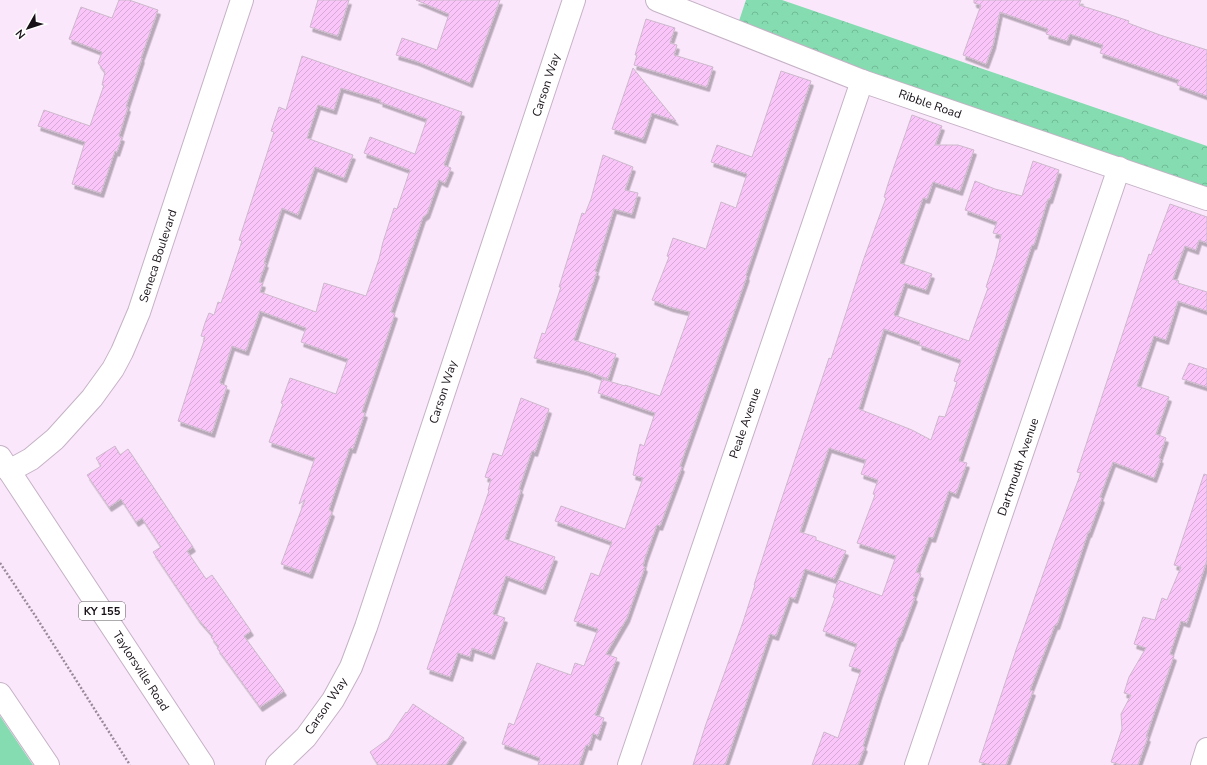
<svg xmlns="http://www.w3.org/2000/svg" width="1207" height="765" viewBox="0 0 1207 765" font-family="'Nunito Sans',sans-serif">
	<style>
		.grass { fill: #84dcb0 }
		.forest { fill: url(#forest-crowns) }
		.building { fill: url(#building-hatch); stroke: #ccb8cb; fill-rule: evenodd; filter: url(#shadow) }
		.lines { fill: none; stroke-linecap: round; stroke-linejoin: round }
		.minor-casing { stroke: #c5b2c5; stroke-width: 24 }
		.major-casing { stroke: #c5b2c5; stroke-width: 24 }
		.path { stroke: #988a98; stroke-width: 2.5; stroke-dasharray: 2 2; stroke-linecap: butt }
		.minor { stroke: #fff; stroke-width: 22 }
		.major { stroke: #fff; stroke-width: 22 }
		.labels { text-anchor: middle; stroke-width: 3; stroke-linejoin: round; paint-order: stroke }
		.shield { fill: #fff; stroke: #5d585d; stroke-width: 1 }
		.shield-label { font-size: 11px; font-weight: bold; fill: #171017 }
		.street-label { font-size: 12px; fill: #171017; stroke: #fff }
	</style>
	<defs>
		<pattern id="forest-crowns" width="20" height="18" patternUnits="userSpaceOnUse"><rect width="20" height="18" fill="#84dcb0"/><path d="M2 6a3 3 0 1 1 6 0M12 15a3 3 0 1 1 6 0" fill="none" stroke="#71bc97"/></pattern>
		<pattern id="building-hatch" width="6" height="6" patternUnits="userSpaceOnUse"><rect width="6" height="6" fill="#fac6fa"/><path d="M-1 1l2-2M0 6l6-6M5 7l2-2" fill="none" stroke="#d6a9d6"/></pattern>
		<filter id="shadow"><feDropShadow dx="2.5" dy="4.5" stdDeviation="0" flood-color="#0004"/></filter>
	</defs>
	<rect width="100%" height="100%" fill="#fbe7fb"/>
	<!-- grass -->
	<polygon class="grass" points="0,716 33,765 0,765"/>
	<!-- forest -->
	<polygon class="forest" points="746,0 782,0 1207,146 1207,191 932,97 739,21"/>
	<!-- building -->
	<g class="building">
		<polygon points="119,0 129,0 158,10 141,58 142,58 126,107 128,107 119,136 122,137 117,152 115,151 101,193 72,184 85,142 38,126 44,110 90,126 104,85 102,85 105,72 98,63 102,52 69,39 81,7 112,18"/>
		<polygon points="318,0 349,0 338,36 310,27"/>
		<polygon points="416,0 500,0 470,83 416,61 396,55 402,38 437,50 449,14"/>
		<polygon points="974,0 1081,0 1079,5 1111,15 1129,21 1128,23 1160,35 1207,50 1207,96 1177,85 1179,80 1100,53 1103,45 1070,34 1067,41 1046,34 1048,29 1000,12 993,45 986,64 963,55 981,5 974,3"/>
		<polygon points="646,19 675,28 670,43 677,45 674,55 713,67 707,87 634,65 637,55 635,55"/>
		<path d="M 302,56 L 462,112 L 444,165 L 451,168 L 445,183 L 439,180 L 427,214 L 423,217 L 391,312 L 395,314 L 362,412 L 365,413 L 353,449 L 350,448 L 342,471 L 329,510 L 332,512 L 310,574 L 281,564 L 305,500 L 299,504 L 315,458 L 269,442 L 283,404 L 281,403 L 290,378 L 336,394 L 348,359 L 301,342 L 306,328 L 260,311 L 246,351 L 232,346 L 220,383 L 227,386 L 212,433 L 178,421 L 205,337 L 201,336 L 205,323 L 209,313 L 214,315 L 218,302 L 221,303 L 227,286 L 242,241 L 239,240 L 274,132 L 271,131 L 279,107 L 286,110 ZM 341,88 L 381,100 L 380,102 L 427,119 L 415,154 L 370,137 L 364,153 L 410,170 L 397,209 L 394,208 L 383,242 L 379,259 L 366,296 L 324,283 L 316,312 L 260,292 L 263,283 L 259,282 L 266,263 L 264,263 L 282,208 L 298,215 L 315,167 L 344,178 L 353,155 L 307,138 L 318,105 L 334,110 Z"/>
		<polygon points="633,68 676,121 652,113 643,139 612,129"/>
		<polygon points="781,71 811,81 746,275 747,276 680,466 682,467 660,526 657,525 645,558 643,566 645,567 627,618 606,654 617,658 595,715 604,718 598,736 593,733 589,746 586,745 579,765 538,765 540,758 502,744 509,723 514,725 537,663 571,675 575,663 584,666 598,629 574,621 591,573 599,576 612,542 555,521 561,506 625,529 643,478 633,475 640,444 644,446 655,413 598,393 602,379 625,386 625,385 660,396 690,312 670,307 652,300 669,257 667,256 673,238 706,249 721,202 736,208 747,174 711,162 717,145 752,157"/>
		<path d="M 912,115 L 942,126 L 935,145 L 958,145 L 974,150 L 960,191 L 933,182 L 927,199 L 923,198 L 900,263 L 932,274 L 926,290 L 905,283 L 894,315 L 969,341 L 988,288 L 986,287 L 996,257 L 1001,235 L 993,233 L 997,222 L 965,210 L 975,181 L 995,189 L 1022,196 L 1033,161 L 1059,170 L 1050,199 L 1048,199 L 1034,245 L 1032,245 L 959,461 L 967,463 L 956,494 L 949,491 L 933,538 L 929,537 L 916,572 L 921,574 L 913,596 L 915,597 L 900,637 L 899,637 L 879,695 L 863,746 L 865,747 L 858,765 L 812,765 L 824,732 L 838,738 L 861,670 L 849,666 L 857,644 L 823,631 L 835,598 L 833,597 L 838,580 L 882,596 L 896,556 L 857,543 L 875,495 L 873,494 L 878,480 L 861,474 L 866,460 L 829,448 L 800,532 L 816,537 L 816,540 L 846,551 L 834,579 L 805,569 L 795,599 L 790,597 L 776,636 L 770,634 L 725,765 L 693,765 L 706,724 L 743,622 L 755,585 L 754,585 L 777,513 L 829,358 L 831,359 L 863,261 L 886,198 L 884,197 L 889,181 ZM 884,329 L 920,342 L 919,345 L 961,360 L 954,381 L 957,382 L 945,417 L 939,416 L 931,440 L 912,430 L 859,409 Z"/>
		<polygon points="603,155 633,167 625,190 638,193 632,214 614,209 595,271 597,272 574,340 616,354 608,379 586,371 534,358 542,333 545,334 561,287 559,287 582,213 585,214 591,199"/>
		<polygon points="1170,204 1207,217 1207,243 1199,240 1196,250 1185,246 1173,279 1179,281 1178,283 1207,292 1207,311 1178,301 1166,340 1154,336 1137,386 1169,397 1156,434 1166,438 1159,458 1161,459 1154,478 1113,462 1100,497 1102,498 1089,533 1088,533 1057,625 1055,625 1030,690 1033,691 1006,765 991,765 979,762 1016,650 1056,538 1081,473 1077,472 1149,254 1151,255"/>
		<polygon points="1189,363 1207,369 1207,387 1182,379"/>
		<polygon points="521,398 549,409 535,452 532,451 519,489 521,490 505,539 555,557 543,590 506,576 493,614 505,618 492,655 472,648 470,657 458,653 450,677 427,669 489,491 488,490 491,479 485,477 493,453 502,456"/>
		<polygon points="115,446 120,455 128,449 193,547 187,551 206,579 212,575 251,631 244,636 284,691 260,707 217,648 219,647 211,637 213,636 198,619 153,552 161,547 142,518 136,522 121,499 109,507 87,475 101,466 96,458"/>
		<polygon points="1204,474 1207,475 1207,560 1187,623 1181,621 1170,654 1174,656 1146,737 1148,737 1138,765 1121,765 1111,762 1122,729 1121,714 1131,695 1124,693 1129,677 1146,648 1134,644 1143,617 1155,620 1162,598 1167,600 1181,567 1174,565"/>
		<polygon points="413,704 464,738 446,765 378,765 370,752 388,739 406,712 407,713"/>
	</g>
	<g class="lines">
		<defs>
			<g id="minor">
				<polyline points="657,0 862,81 1207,199"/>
				<polyline points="9,471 31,459 55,439 92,398 113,369 122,352 139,312 242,0"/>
				<polyline points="0,694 48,765"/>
				<polyline points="277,765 306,737 333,700 351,667 366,627 574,0"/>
				<polyline points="629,765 862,81"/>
				<polyline points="916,765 1119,168"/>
				<polyline points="1202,765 1207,749"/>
			</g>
			<polyline id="major" points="0,457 203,765"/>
		</defs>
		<!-- minor casing -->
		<use href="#minor" class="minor-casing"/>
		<!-- major casing -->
		<use href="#major" class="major-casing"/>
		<!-- path -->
		<polyline class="path" points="0,563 36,617 130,765"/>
		<!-- minor -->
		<use href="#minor" class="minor"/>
		<!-- major -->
		<use href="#major" class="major"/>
	</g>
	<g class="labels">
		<!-- shield labels -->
		<rect class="shield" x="79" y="602" width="46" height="18" rx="3"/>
		<g class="shield-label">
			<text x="102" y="615">KY 155</text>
		</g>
		<!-- street labels -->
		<g class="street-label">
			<text transform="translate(546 85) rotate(-72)" y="4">Carson Way</text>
			<text transform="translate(930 104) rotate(19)" y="4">Ribble Road</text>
			<text transform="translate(158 256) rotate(-72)" y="4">Seneca Boulevard</text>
			<text transform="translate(443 392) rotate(-72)" y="4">Carson Way</text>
			<text transform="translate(745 423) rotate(-71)" y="4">Peale Avenue</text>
			<text transform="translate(1018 467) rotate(-71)" y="4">Dartmouth Avenue</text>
			<text transform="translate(141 671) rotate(57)" y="4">Taylorsville Road</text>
			<text transform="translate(326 706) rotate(-56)" y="4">Carson Way</text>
		</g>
	</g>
	<!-- north arrow -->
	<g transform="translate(28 28) rotate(231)" stroke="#ffffff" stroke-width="3" paint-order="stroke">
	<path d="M0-3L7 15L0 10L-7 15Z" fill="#171017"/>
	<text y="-6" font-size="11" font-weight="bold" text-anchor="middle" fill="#171017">N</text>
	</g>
</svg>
